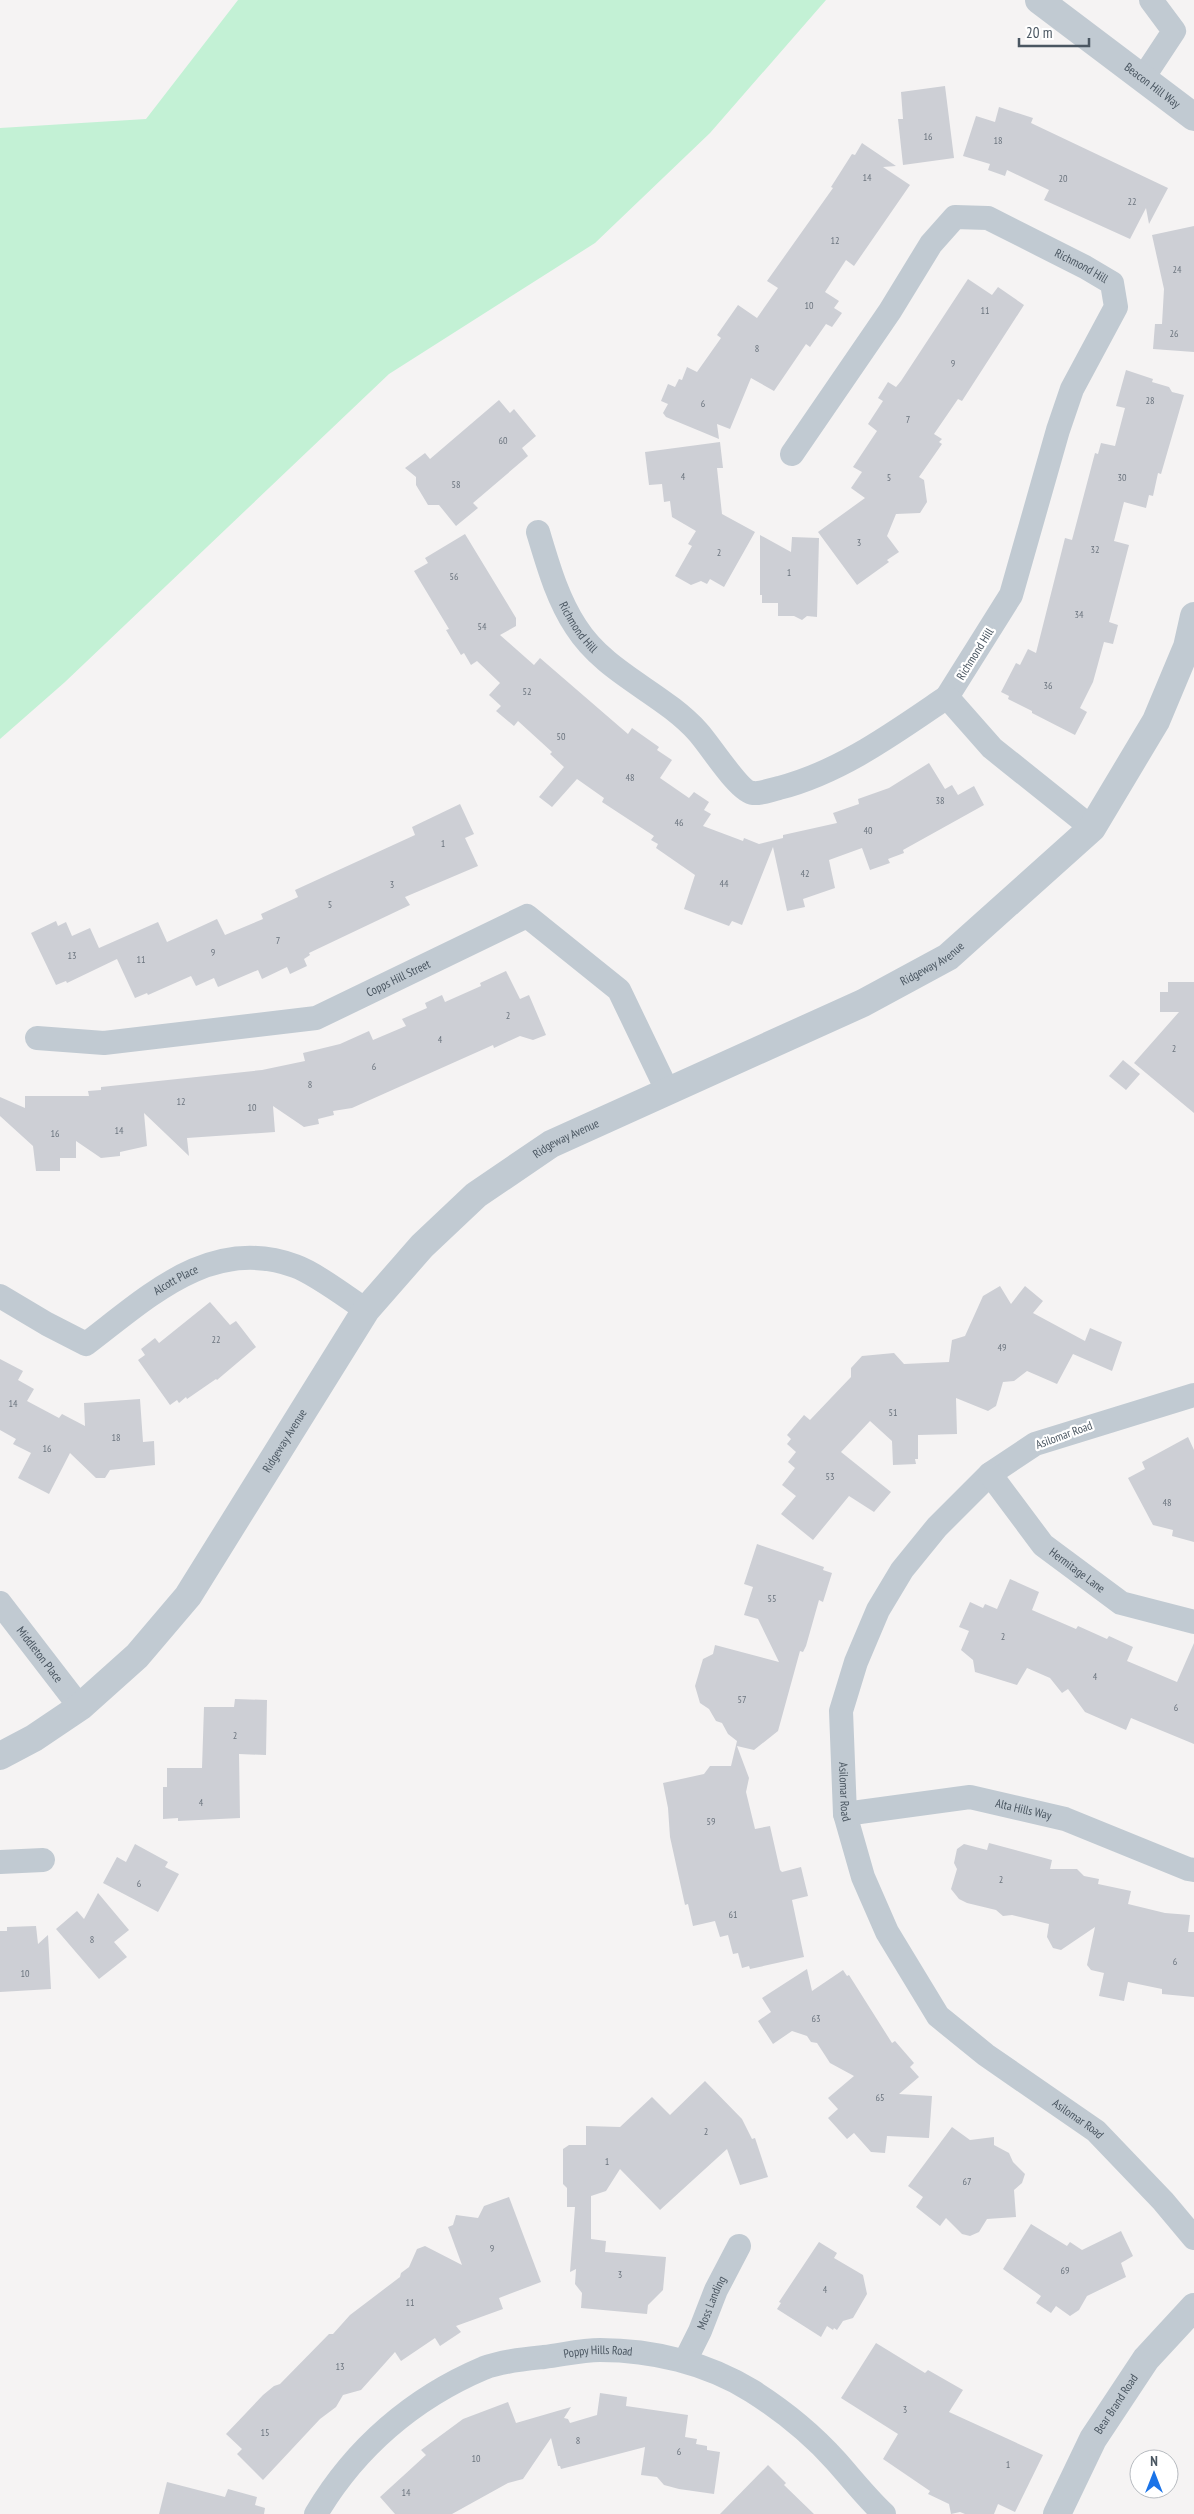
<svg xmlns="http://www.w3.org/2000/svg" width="1194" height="2514" viewBox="0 0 1194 2514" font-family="'PT Sans Narrow',sans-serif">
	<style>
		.green { fill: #c3f1d5 }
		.building { fill: #cdcfd5 }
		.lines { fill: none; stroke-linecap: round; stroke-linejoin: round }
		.minor { stroke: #c1cad2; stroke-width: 24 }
		.tertiary { stroke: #c1cad2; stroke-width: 28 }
		.labels { text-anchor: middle; stroke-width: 4.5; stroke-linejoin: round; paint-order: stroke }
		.number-label { font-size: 10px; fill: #6b747e }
		.street-label { font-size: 12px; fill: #4a5661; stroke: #fff }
	</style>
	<rect width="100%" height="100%" fill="#f5f3f3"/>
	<!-- green -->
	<polygon class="green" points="238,0 826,0 710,133 595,243 389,374 65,682 0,739 0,128 146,119"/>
	<!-- building -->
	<g class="building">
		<polygon points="945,86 954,158 903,165 898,119 903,119 901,92"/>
		<polygon points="999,107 1033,118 1031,123 1168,188 1149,224 1146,208 1130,239 1044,200 1049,190 1007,170 1005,176 988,170 990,164 963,156 976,116 995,122"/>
		<polygon points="862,143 896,166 883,167 910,185 854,266 846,260 825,292 839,301 834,308 842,313 832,327 826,324 810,347 806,344 774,391 751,378 730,429 717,424 719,439 666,417 663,413 668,404 661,401 668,384 675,387 679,379 682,380 687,367 697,372 721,338 717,335 738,305 757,318 778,288 767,281 833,188 831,187 852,154 855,155"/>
		<polygon points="1194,226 1194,352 1153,349 1155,324 1162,324 1164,289 1152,235"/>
		<polygon points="968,279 992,295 998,287 1024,305 962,401 958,399 934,434 942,439 939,442 942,444 919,477 924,480 927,502 920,513 896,514 887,536 899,552 887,560 889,562 857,585 818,532 865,498 851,488 862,472 853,467 877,431 868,424 883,401 878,398 888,382 896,387 901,381"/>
		<polygon points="1126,370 1153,379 1152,382 1169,387 1172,392 1184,395 1161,474 1158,473 1153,496 1149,495 1146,508 1124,502 1114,541 1129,545 1109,622 1118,625 1113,644 1104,642 1093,682 1080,708 1087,712 1075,735 1032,713 1032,711 1008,699 1009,696 1001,692 1016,663 1020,665 1028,649 1036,653 1065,538 1072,540 1095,453 1098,454 1101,443 1115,446 1125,408 1116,406"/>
		<polygon points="499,400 510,413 514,409 536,436 522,448 528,456 473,503 478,508 456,526 439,505 428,505 416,485 416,477 405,468 425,453 430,459"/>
		<polygon points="720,442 723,468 717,468 722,514 755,532 724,587 710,579 707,584 701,581 691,585 675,576 692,546 688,544 696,531 672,517 670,501 664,502 662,484 649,485 645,452"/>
		<polygon points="465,534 516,618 516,626 500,635 534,665 540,658 628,734 632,728 659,747 657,750 672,760 660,778 689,798 694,792 709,802 704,810 711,814 703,826 743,841 744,838 759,844 783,838 783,835 837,823 833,813 859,804 858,799 889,788 929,763 945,789 952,785 958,795 974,786 984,805 903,850 904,853 888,859 890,863 870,870 862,848 829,860 835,888 803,899 805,907 787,911 773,847 742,925 732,921 729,926 684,909 695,875 656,848 658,844 651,840 654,836 602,802 604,798 577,779 552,807 539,797 564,767 550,754 552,752 518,721 514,726 496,711 501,706 489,695 500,683 477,661 471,665 464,653 461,655 446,630 449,629 414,571 428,563 425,558"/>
		<polygon points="760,535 791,552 792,537 819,538 817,617 807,616 802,620 794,616 778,616 778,603 762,603 762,595 760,595"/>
		<polygon points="460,804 474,834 465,838 478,866 405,897 410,905 309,953 310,955 304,959 307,966 290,974 287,967 262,979 258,970 218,987 214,978 196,986 191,976 148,995 147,993 135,998 117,959 67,983 66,981 56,985 31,933 56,921 58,926 66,922 72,936 90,928 99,948 158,922 167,942 217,919 225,935 263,919 261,914 298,897 295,890 415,835 412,827"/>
		<polygon points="506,971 520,999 529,995 546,1035 533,1040 520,1036 494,1048 493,1045 352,1108 333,1111 334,1115 318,1119 319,1124 304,1127 273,1106 275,1132 187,1138 189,1156 144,1113 147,1146 120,1152 120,1156 101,1158 76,1141 76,1158 60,1158 60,1171 36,1171 33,1146 0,1116 0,1097 25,1108 25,1096 89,1096 88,1091 101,1090 101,1087 262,1070 305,1061 303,1053 340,1044 369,1031 373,1040 406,1026 402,1019 427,1008 425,1003 442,995 445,1002 481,986 480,983"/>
		<polygon points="1168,982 1194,982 1194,1113 1134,1063 1179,1012 1160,1012 1160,992 1168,992"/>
		<polygon points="1123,1060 1140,1074 1126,1090 1109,1076"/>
		<polygon points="1000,1286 1011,1304 1025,1286 1043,1301 1033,1313 1085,1341 1090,1328 1122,1342 1112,1371 1073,1354 1057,1384 1027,1371 1014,1381 1003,1382 996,1406 988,1411 956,1398 957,1434 918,1435 918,1459 915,1459 916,1464 893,1465 892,1441 870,1421 841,1452 891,1492 874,1512 849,1496 813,1540 781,1514 796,1496 782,1485 795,1468 788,1462 796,1452 787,1444 791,1439 787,1435 804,1415 810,1420 851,1377 851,1368 862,1356 894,1353 904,1364 949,1362 952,1340 965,1336 983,1296"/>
		<polygon points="210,1302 230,1325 236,1321 256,1347 217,1380 216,1379 187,1399 186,1397 179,1403 177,1400 170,1405 138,1360 145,1355 141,1349 155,1338 159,1343"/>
		<polygon points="0,1359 23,1371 18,1380 34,1389 27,1401 59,1418 62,1414 85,1426 84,1403 140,1399 143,1442 154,1441 155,1465 110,1470 105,1478 96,1478 70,1453 49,1494 18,1478 31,1453 13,1444 16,1439 0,1430"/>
		<polygon points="1188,1437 1194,1450 1194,1542 1172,1536 1173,1530 1153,1525 1128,1478 1145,1469 1142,1462"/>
		<polygon points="757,1544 824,1567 823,1570 832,1573 823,1602 819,1600 806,1646 803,1652 800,1651 778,1731 754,1750 737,1746 749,1778 746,1792 755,1829 770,1826 780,1870 782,1872 801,1867 808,1896 792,1900 804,1957 750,1969 749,1966 742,1968 738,1953 733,1954 728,1935 720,1937 715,1921 693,1926 688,1904 685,1905 670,1837 668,1808 663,1783 704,1774 710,1766 731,1766 737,1741 728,1734 722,1723 716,1721 709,1709 700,1703 695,1686 703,1659 713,1654 715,1645 779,1662 758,1619 744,1615 753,1587 744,1584"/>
		<polygon points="1010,1579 1039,1592 1032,1610 1076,1629 1078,1626 1107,1639 1109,1636 1133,1647 1127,1661 1177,1682 1194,1643 1194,1744 1131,1718 1126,1730 1085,1712 1068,1689 1062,1693 1050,1678 1027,1668 1017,1685 975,1672 973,1660 961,1650 969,1631 959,1627 970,1602 983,1608 985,1604 997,1609"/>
		<polygon points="235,1699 267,1700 266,1755 239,1754 240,1818 178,1821 178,1818 163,1819 163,1787 167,1787 167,1768 202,1768 204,1707 234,1707"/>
		<polygon points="989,1843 1052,1860 1050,1869 1077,1869 1084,1876 1099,1879 1098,1884 1131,1891 1128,1904 1165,1913 1190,1915 1188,1932 1194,1932 1194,1997 1162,1994 1162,1989 1128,1982 1124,2001 1099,1996 1104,1973 1091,1970 1087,1965 1095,1927 1061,1950 1053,1948 1047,1937 1049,1924 1012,1915 1003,1916 996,1910 967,1903 959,1899 951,1889 957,1869 954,1863 957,1849 964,1844 987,1850"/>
		<polygon points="135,1844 168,1862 165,1867 179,1874 158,1912 103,1883 117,1857 126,1862"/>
		<polygon points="98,1893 129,1930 114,1942 127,1957 99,1979 56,1929 77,1911 84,1919"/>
		<polygon points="36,1926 38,1944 48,1935 51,1989 0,1992 0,1931 7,1931 7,1927"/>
		<polygon points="807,1969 812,1991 843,1970 847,1976 849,1975 892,2043 895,2041 914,2063 910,2067 919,2077 899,2094 932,2096 929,2138 887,2136 885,2153 871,2152 854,2133 847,2139 828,2118 838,2109 828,2098 854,2076 830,2063 817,2043 811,2042 807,2036 792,2031 773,2044 758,2021 771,2012 762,1998"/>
		<polygon points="705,2081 742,2119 752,2139 755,2138 768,2177 740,2185 727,2149 660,2210 620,2169 606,2191 591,2196 591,2239 606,2241 605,2252 666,2257 663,2290 648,2305 647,2314 581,2308 582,2293 575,2284 576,2269 570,2272 575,2207 567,2207 567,2188 563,2184 563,2149 569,2145 586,2145 586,2126 620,2127 652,2097 670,2115"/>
		<polygon points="952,2127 970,2140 994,2137 994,2145 1009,2153 1013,2162 1025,2174 1022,2183 1014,2190 1016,2217 987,2219 979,2232 970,2236 962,2234 946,2218 940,2226 916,2207 923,2197 908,2186"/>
		<polygon points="509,2197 541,2282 499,2298 503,2309 456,2326 461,2332 440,2346 435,2338 401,2361 395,2352 361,2390 343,2395 336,2407 320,2419 263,2480 237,2454 242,2449 226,2434 263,2395 274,2386 280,2384 329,2334 333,2334 350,2315 400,2277 401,2273 409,2267 417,2249 425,2246 462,2265 448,2227 453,2225 456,2215 478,2218 484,2206"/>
		<polygon points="1031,2224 1067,2246 1070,2242 1082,2250 1121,2231 1133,2256 1121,2263 1126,2277 1087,2296 1079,2310 1070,2316 1056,2306 1051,2313 1036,2303 1041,2296 1003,2269"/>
		<polygon points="819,2242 837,2253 834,2258 863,2275 867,2294 853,2318 843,2321 837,2330 834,2328 833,2330 827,2326 821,2337 777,2309 781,2303 779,2302"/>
		<polygon points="876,2343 925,2373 928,2370 963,2390 949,2412 1043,2455 1015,2512 998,2504 994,2514 965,2514 960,2512 951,2514 949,2504 928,2494 930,2491 883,2459 898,2434 841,2398"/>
		<polygon points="600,2393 627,2397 626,2406 688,2415 685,2437 697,2439 696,2444 707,2446 707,2450 720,2452 714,2494 679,2489 664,2485 657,2477 641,2475 645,2447 561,2469 560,2466 558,2466 551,2438 523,2479 508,2483 452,2514 395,2514 380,2497 426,2455 421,2450 463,2419 508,2402 516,2423 571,2407 564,2418 568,2419 570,2423 597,2415"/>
		<polygon points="768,2465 786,2483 784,2485 814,2514 720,2514"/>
		<polygon points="167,2482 225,2497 228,2489 257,2497 255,2505 265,2508 264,2514 159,2514"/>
	</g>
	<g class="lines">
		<!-- minor -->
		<g class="minor">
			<polyline points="1143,78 1174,31 1151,0"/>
			<path id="s1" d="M 792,454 L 890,311 L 931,244 L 955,217 L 988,218 L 1085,267 L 1112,283 L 1116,307 L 1072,389 L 1058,430 L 1011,595 L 947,697"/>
			<path id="s2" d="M 538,532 C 548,565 557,598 576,627 C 606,674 662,692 698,732 C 710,745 739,792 753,793 C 761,794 770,790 779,788 C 841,772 894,733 947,697 L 992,748 L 1092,828"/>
			<path id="s3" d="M 37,1038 L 104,1043 L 316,1018 L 527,916 L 619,990 L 667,1090"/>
			<path id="s4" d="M 0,1296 L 47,1324 L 86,1344 C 148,1297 211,1235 295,1266 C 315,1273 348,1298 366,1310"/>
			<path id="s5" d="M 1194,1395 L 1035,1444 L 990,1474 L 937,1527 L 902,1570 L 878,1610 L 856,1662 L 841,1711 L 845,1814 L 863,1877 L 887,1932 L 938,2016 L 986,2055 L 1096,2131 L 1163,2201 L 1194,2238"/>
			<path id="s6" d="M 990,1474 L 1043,1545 L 1121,1603 L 1194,1622"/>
			<path id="s7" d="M 0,1603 L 80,1707"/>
			<path id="s8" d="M 845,1814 L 970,1797 L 1065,1819 L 1188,1869 L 1194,1870"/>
			<polyline points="0,1862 43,1860"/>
			<path id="s9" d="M 685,2361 L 700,2331 L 716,2290 L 739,2246"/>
			<path id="s10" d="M 316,2514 C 355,2448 413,2398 484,2368 C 502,2361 525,2359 544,2357 C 562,2355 581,2350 600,2350 C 652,2350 707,2363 752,2391 C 782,2410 811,2433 836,2461 C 852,2479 866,2497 884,2514"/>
		</g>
		<!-- tertiary -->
		<g class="tertiary">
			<path id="s11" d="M 1039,0 L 1194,117"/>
			<path id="s12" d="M 0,1756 L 34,1738 L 80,1707 L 137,1656 L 188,1596 L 366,1310 L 422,1246 L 476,1195 L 551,1144 L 863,1003 L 948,957 L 1092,828 L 1156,721 L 1187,647 L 1194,616"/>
			<path id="s13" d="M 1057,2514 L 1093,2439 L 1146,2359 L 1194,2307"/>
		</g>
	</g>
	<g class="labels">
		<!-- number labels -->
		<g class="number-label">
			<text x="928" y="140">16</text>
			<text x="998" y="144">18</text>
			<text x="867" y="181">14</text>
			<text x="1063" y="182">20</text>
			<text x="1132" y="205">22</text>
			<text x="835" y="244">12</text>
			<text x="1177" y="273">24</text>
			<text x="809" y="309">10</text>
			<text x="985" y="314">11</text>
			<text x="1174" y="337">26</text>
			<text x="757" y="352">8</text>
			<text x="953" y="367">9</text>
			<text x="1150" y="404">28</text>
			<text x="703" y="407">6</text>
			<text x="908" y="423">7</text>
			<text x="503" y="444">60</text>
			<text x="683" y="480">4</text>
			<text x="889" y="481">5</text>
			<text x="1122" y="481">30</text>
			<text x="456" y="488">58</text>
			<text x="859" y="546">3</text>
			<text x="1095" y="553">32</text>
			<text x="719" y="556">2</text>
			<text x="789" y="576">1</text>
			<text x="454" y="580">56</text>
			<text x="1079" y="618">34</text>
			<text x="482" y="630">54</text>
			<text x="1048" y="689">36</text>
			<text x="527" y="695">52</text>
			<text x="561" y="740">50</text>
			<text x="630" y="781">48</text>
			<text x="940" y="804">38</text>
			<text x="679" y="826">46</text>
			<text x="868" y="834">40</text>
			<text x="443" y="847">1</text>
			<text x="805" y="877">42</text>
			<text x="724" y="887">44</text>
			<text x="392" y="888">3</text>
			<text x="330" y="908">5</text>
			<text x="278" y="944">7</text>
			<text x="213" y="956">9</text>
			<text x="72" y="959">13</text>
			<text x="141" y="963">11</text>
			<text x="508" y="1019">2</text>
			<text x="440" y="1043">4</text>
			<text x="1174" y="1052">2</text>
			<text x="374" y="1070">6</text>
			<text x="310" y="1088">8</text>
			<text x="181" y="1105">12</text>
			<text x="252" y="1111">10</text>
			<text x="119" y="1134">14</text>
			<text x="55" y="1137">16</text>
			<text x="216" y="1343">22</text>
			<text x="1002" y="1351">49</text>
			<text x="13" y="1407">14</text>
			<text x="893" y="1416">51</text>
			<text x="116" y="1441">18</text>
			<text x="47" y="1452">16</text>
			<text x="830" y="1480">53</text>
			<text x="1167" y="1506">48</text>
			<text x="772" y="1602">55</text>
			<text x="1003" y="1640">2</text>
			<text x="1095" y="1680">4</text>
			<text x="742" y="1703">57</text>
			<text x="1176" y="1711">6</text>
			<text x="235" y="1739">2</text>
			<text x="201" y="1806">4</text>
			<text x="711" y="1825">59</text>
			<text x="1001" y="1883">2</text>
			<text x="139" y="1887">6</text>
			<text x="733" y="1918">61</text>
			<text x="92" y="1943">8</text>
			<text x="1175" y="1965">6</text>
			<text x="25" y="1977">10</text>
			<text x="816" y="2022">63</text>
			<text x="880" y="2101">65</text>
			<text x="706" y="2135">2</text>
			<text x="607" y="2165">1</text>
			<text x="967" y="2185">67</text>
			<text x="492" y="2252">9</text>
			<text x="1065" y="2274">69</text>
			<text x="620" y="2278">3</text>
			<text x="825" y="2293">4</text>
			<text x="410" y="2306">11</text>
			<text x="340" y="2370">13</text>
			<text x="905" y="2413">3</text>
			<text x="265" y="2436">15</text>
			<text x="578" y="2444">8</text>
			<text x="679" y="2455">6</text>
			<text x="476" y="2462">10</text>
			<text x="1008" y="2468">1</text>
			<text x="406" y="2496">14</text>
		</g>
		<!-- street labels -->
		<g class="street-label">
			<text dy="4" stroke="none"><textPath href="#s11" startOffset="142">Beacon Hill Way</textPath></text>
			<text dy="4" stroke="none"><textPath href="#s1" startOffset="426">Richmond Hill</textPath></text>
			<text dy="4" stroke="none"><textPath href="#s2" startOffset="104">Richmond Hill</textPath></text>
			<text transform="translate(975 654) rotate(-58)" y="4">Richmond Hill</text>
			<text dy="4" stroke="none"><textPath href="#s12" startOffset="1258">Ridgeway Avenue</textPath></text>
			<text dy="4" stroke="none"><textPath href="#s3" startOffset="372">Copps Hill Street</textPath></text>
			<text dy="4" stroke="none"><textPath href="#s12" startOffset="852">Ridgeway Avenue</textPath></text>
			<text dy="4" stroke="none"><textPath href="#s4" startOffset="209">Alcott Place</textPath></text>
			<text transform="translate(1064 1435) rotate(-20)" y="4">Asilomar Road</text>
			<text dy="4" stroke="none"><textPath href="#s12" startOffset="432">Ridgeway Avenue</textPath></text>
			<text dy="4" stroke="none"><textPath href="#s6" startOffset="131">Hermitage Lane</textPath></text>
			<text dy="4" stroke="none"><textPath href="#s7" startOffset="65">Middleton Place</textPath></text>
			<text dy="4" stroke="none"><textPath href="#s5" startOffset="586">Asilomar Road</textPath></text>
			<text dy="4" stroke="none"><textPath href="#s8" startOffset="181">Alta Hills Way</textPath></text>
			<text dy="4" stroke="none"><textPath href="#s5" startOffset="1006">Asilomar Road</textPath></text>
			<text dy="4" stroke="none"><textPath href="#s9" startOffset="64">Moss Landing</textPath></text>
			<text dy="4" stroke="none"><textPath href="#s10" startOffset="342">Poppy Hills Road</textPath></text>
			<text dy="4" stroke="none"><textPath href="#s13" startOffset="125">Bear Brand Road</textPath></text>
		</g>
	</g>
	<!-- north arrow -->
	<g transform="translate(1154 2474)"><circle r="24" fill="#ffffff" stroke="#b7bbc0"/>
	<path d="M0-4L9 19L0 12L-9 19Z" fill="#1a73e8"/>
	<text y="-8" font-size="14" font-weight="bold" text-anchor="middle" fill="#4a5661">N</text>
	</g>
	<!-- scale -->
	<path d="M1019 38v8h70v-8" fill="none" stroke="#4a5661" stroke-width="2.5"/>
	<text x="1026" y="38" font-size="15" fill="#4a5661" stroke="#ffffff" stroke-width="4" paint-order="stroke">20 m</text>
</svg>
